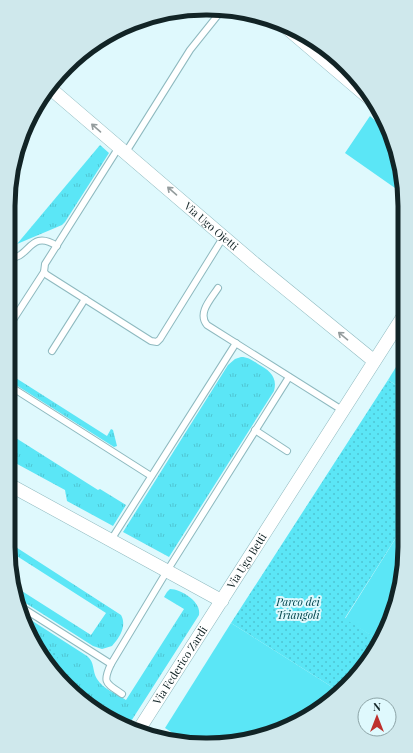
<svg xmlns="http://www.w3.org/2000/svg" width="413" height="753" viewBox="0 0 413 753" font-family="'Playfair Display',serif">
	<style>
		.grass { fill: url(#grass-tufts) }
		.park { fill: url(#park-dots) }
		.garden { fill: #5be6f6 }
		.lines { fill: none; stroke-linecap: round; stroke-linejoin: round }
		.service-casing { stroke: #8eb9bf; stroke-width: 8 }
		.minor-casing { stroke: #8eb9bf; stroke-width: 14 }
		.service { stroke: #fff; stroke-width: 6 }
		.minor { stroke: #fff; stroke-width: 13 }
		.oneway { stroke: #949c9d }
		.labels { text-anchor: middle; stroke-width: 4; stroke-linejoin: round; paint-order: stroke }
		.street-label { font-size: 11px; fill: #122426; stroke: #dff9fd }
		.park-label { font-size: 11px; font-style: italic; fill: #00444c; stroke: #dff9fd }
		.rim { fill: none; stroke: #122426; stroke-width: 5 }
	</style>
	<defs>
		<pattern id="grass-tufts" width="24" height="20" patternUnits="userSpaceOnUse"><rect width="24" height="20" fill="#5be6f6"/><path d="M3 7l-1-3M5 7V3M7 7l1-3M15 17l-1-3M17 17v-4M19 17l1-3" fill="none" stroke="#4ec5d3"/></pattern>
		<pattern id="park-dots" width="8" height="8" patternUnits="userSpaceOnUse"><rect width="8" height="8" fill="#5be6f6"/><path d="M2 2h.1M6 6h.1" fill="none" stroke="#4ec5d3" stroke-width="1.8" stroke-linecap="round"/></pattern>
	</defs>
	<rect width="100%" height="100%" fill="#dff9fd"/>
	<!-- grass -->
	<g class="grass">
		<polygon points="100,145 109,153 65,222 62,225 17,244"/>
		<polygon points="404,354 404,390 388,380"/>
		<path d="M 241,357 C 248,357 252,360 258,364 C 269,370 278,377 274,391 L 169,557 L 123,532 L 228,365 L 235,359 Z"/>
		<polygon points="8,373 107,436 111,429 113,430 117,446 114,447 8,380"/>
		<polygon points="8,433 98,490 100,489 126,505 113,526 67,501 65,490 8,459"/>
		<path d="M 8,542 L 121,615 C 127,626 120,637 112,646 L 102,649 L 93,646 L 16,597 L 14,586 L 91,635 L 106,613 L 9,551 Z"/>
		<path d="M 170,589 C 181,589 202,602 199,615 L 128,726 L 96,711 L 49,667 L 20,613 L 87,656 C 95,662 92,671 97,679 C 103,689 117,694 126,700 L 184,609 L 164,597 L 167,592 Z"/>
	</g>
	<!-- park -->
	<g class="park">
		<polygon points="388,380 404,390 404,525 345,618 380,641 378,646 340,692 231,623"/>
		<polygon points="36,642 60,654 51,669 49,667"/>
	</g>
	<!-- garden -->
	<g class="garden">
		<polygon points="370,116 391,135 394,142 403,181 403,205 397,200 395,188 345,153"/>
		<polygon points="404,525 405,559 395,610 380,641 345,619"/>
		<polygon points="231,623 340,692 337,696 282,730 219,745 185,741 165,728"/>
	</g>
	<g class="lines">
		<defs>
			<g id="service">
				<polyline points="119,147 45,264 44,272 47,275 151,341 157,342 160,339 224,236"/>
				<polyline points="126,152 190,50 218,15"/>
				<path d="M 8,258 C 30,260 29,228 57,246"/>
				<path d="M 218,288 C 211,299 197,313 207,325 L 342,410"/>
				<polyline points="11,323 44,272"/>
				<polyline points="52,351 85,299"/>
				<polyline points="8,385 151,476"/>
				<polyline points="255,430 287,451"/>
				<polyline points="111,540 236,343"/>
				<polyline points="18,605 111,664"/>
				<path d="M 122,694 C 106,683 102,683 111,664 L 167,571 L 289,377"/>
			</g>
			<g id="minor">
				<polyline points="288,29 376,104"/>
				<path id="s1" d="M 51,89 L 254,263 L 374,361"/>
				<polyline points="8,484 222,601"/>
				<path id="s2" d="M 138,731 L 404,315"/>
			</g>
		</defs>
		<!-- service casing -->
		<use href="#service" class="service-casing"/>
		<!-- minor casing -->
		<use href="#minor" class="minor-casing"/>
		<!-- service -->
		<use href="#service" class="service"/>
		<!-- minor -->
		<use href="#minor" class="minor"/>
	</g>
	<!-- one-way arrows -->
	<defs><path id="oneway-shaft" d="M-6 0H5M1.5-3L5.5 0L1.5 3" fill="none" stroke-width="1.6" stroke-linecap="round" stroke-linejoin="round"/></defs>
	<g class="oneway">
		<use href="#oneway-shaft" transform="translate(96 128) rotate(-139)"/>
		<use href="#oneway-shaft" transform="translate(172 191) rotate(-139)"/>
		<use href="#oneway-shaft" transform="translate(343 336) rotate(-140)"/>
	</g>
	<g class="labels">
		<!-- street labels -->
		<g class="street-label">
			<text dy="4" stroke="none"><textPath href="#s1" startOffset="211">Via Ugo Ojetti</textPath></text>
			<text dy="4" stroke="none"><textPath href="#s2" startOffset="202">Via Ugo Betti</textPath></text>
			<text dy="4" stroke="none"><textPath href="#s2" startOffset="78">Via Federico Zardi</textPath></text>
		</g>
		<!-- park labels -->
		<g class="park-label">
			<text x="298" y="606">Parco dei<tspan x="298" dy="13">Triangoli</tspan></text>
		</g>
	</g>
	<!-- crop -->
	<path d="M0 0H413V753H0ZM206 15H207A191 191 0 0 1 398 206V547A191 191 0 0 1 207 738H206A191 191 0 0 1 15 547V206A191 191 0 0 1 206 15Z" fill="#cfe8ec" fill-rule="evenodd"/>
	<path class="rim" d="M206 15H207A191 191 0 0 1 398 206V547A191 191 0 0 1 207 738H206A191 191 0 0 1 15 547V206A191 191 0 0 1 206 15Z"/>
	<!-- north arrow -->
	<g transform="translate(377 717)"><circle r="19" fill="#dff9fd" stroke="#8da4a7"/>
	<path d="M0-3L7 15L0 10L-7 15Z" fill="#be302d"/>
	<text y="-6" font-size="11" font-weight="bold" text-anchor="middle" fill="#122426">N</text>
	</g>
</svg>
